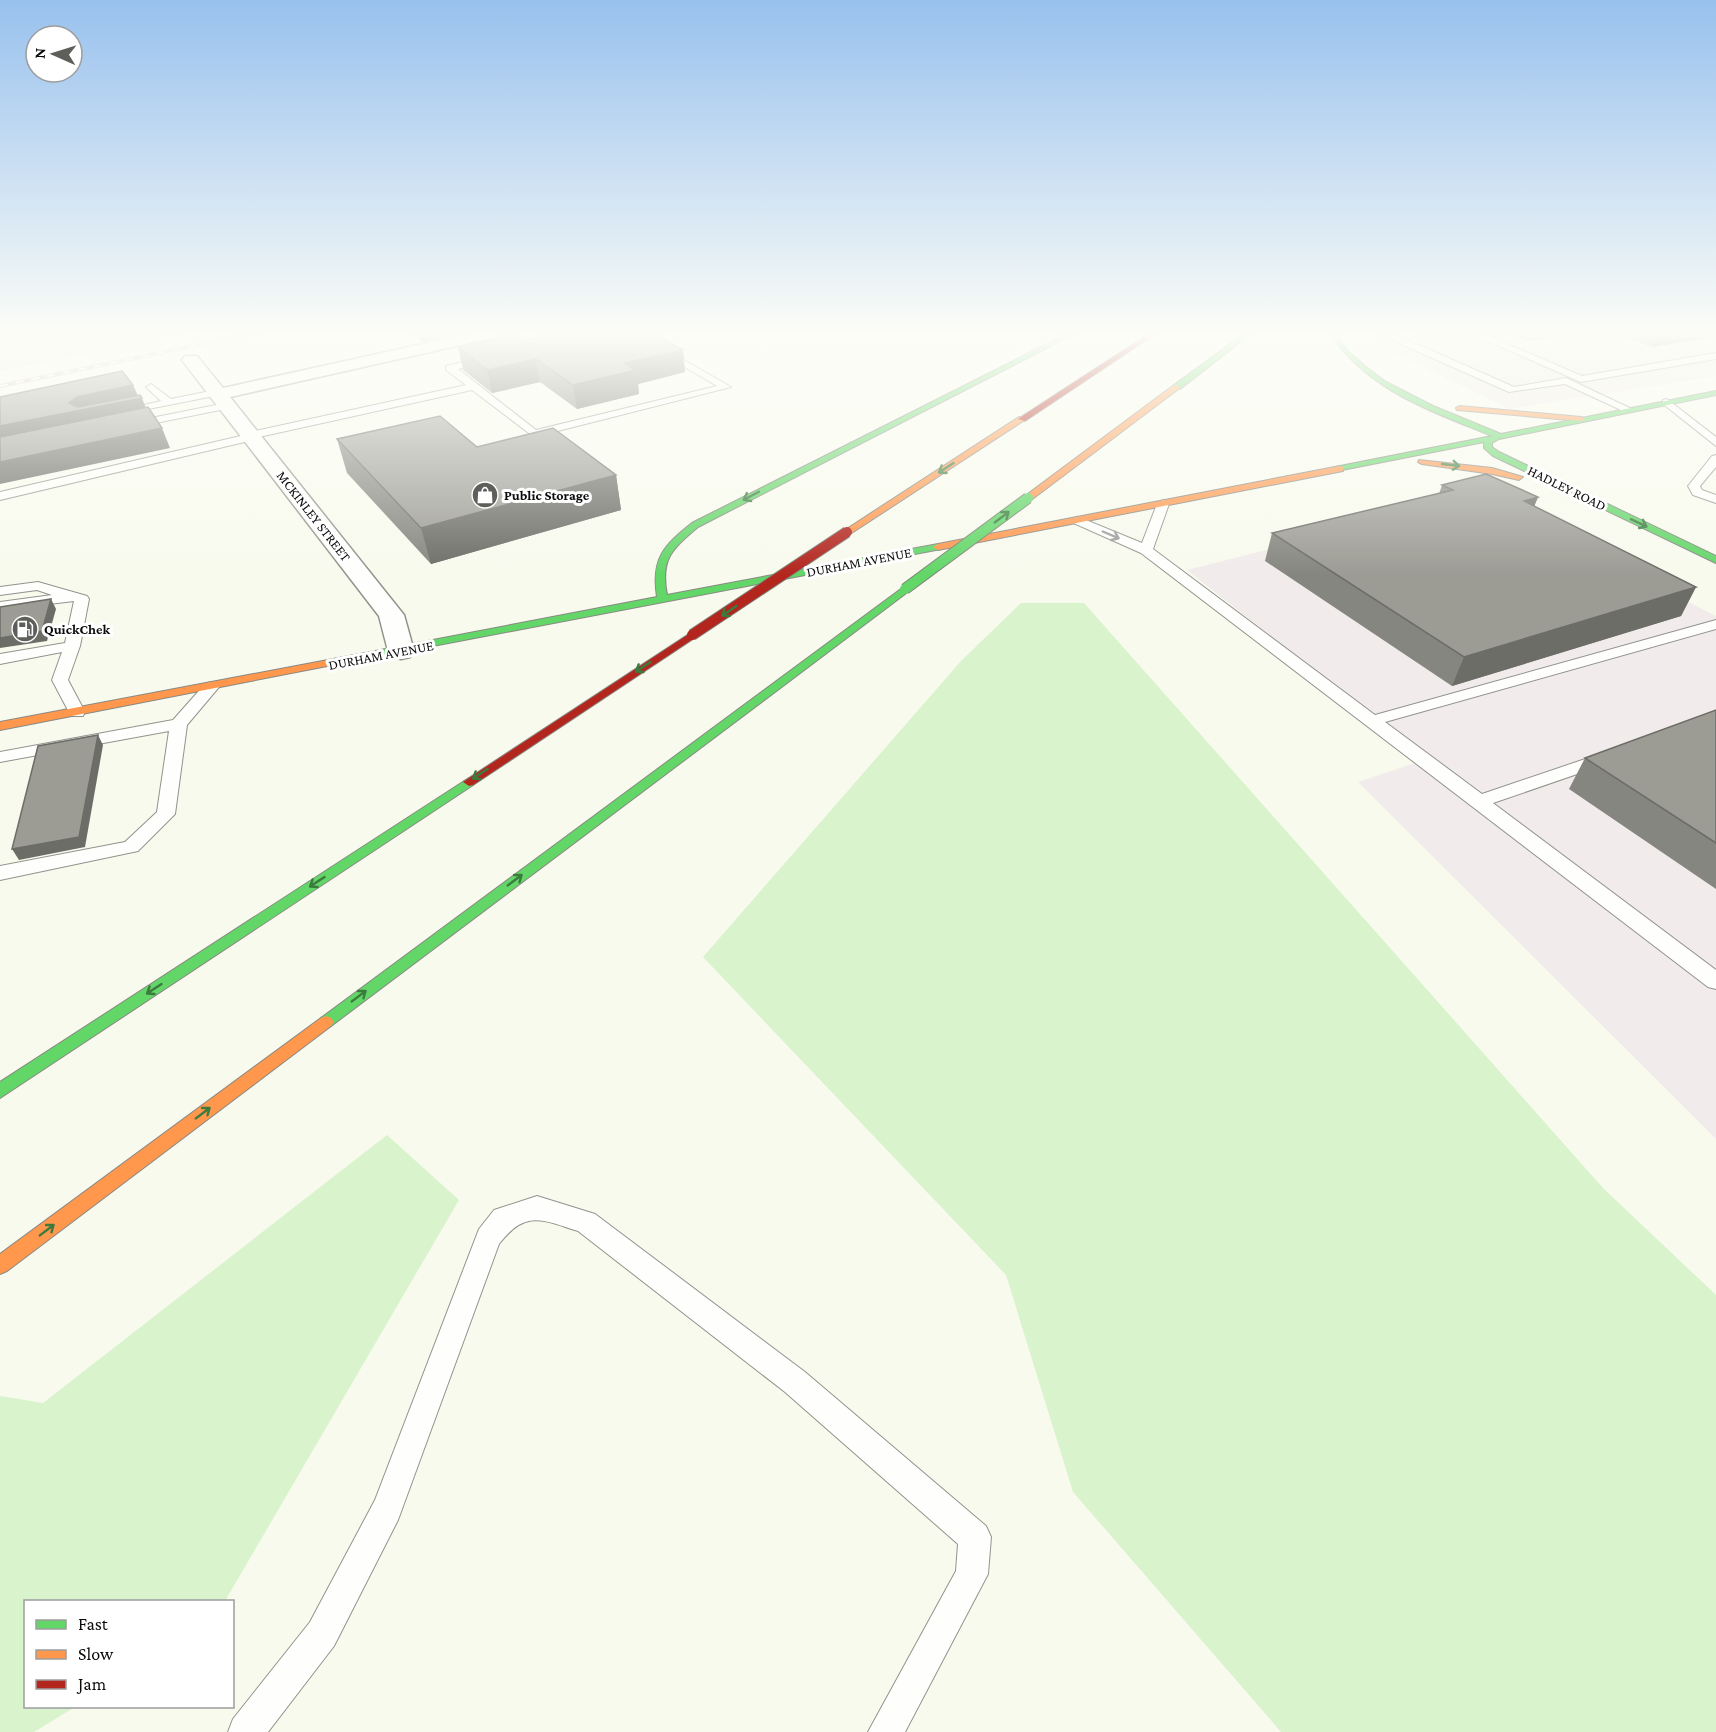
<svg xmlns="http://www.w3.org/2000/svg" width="1716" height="1732" viewBox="0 0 1716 1732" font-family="'Crimson Pro',serif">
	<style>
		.industrial { fill: #f1ebeb }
		.green { fill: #d9f3cc }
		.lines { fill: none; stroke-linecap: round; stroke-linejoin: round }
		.lane-casing { stroke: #92938d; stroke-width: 2 }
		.street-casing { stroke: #92938d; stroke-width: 3 }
		.fast-casing { stroke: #898984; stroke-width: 2 }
		.slow-casing { stroke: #898984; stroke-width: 2 }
		.jam-casing { stroke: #898984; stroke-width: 2 }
		.lane { fill: #fefefc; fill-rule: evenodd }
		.street { fill: #fefefc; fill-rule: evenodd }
		.fast { fill: #63d668; fill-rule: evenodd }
		.slow { fill: #ff974d; fill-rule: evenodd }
		.jam { fill: #b3261e; fill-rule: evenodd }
		.rail-casing { stroke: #d8c8c2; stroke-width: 4 }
		.rail { stroke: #fff; stroke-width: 2; stroke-dasharray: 8; stroke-linecap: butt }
		.fast-bridge-casing { stroke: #7f807a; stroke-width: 12; stroke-linecap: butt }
		.jam-bridge-casing { stroke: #7f807a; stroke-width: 12; stroke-linecap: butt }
		.fast-bridge { stroke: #63d668; stroke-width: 10 }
		.jam-bridge { stroke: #b3261e; stroke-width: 10 }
		.wall { fill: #868680 }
		.shaded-wall { fill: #6d6d68 }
		.building { fill: #9c9c95; stroke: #6d6d68; stroke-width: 1.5 }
		.oneway { stroke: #3b7b3e }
		.oneway2 { stroke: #9d9d9c }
		.labels { text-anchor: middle; stroke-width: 6; stroke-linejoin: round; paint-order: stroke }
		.far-street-label { font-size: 14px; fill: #0b0b0b; stroke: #fff }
		.far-poi-label { font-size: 14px; font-weight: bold; fill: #0b0b0b; stroke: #fff; text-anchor: start }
	</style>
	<rect width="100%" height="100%" fill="#f9faee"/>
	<!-- industrial -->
	<g class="industrial">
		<polygon points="0,333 190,333 0,371"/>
		<polygon points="1378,333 1716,333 1716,376 1510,409 1376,344"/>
		<polygon points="1478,496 1716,616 1716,1139 1358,782 1427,759 1187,570"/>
	</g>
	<!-- green -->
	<g class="green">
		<polygon points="1021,603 1084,603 1603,1188 1716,1295 1716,1732 1281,1732 1073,1492 1006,1275 703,957 961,661"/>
		<polygon points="387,1135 459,1200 225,1601 26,1602 26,1706 75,1707 34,1732 0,1732 0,1396 43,1403"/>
	</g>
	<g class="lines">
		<defs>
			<g id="lane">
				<polygon points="627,333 637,333 731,387 534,437 472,390 259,437 253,440 0,500 0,492 245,435 251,432 466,385 446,370 446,366 487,356 492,359 491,361 458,369 536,430 717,386"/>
				<polygon points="1399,333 1425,333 1424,335 1403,338 1514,387 1566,378 1632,409 1627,412 1623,411 1565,384 1509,392 1394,341 1394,336"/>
				<polygon points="1469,333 1481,333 1582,376 1716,353 1716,359 1581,382"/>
				<polygon points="151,384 171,399 215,390 220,393 219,395 118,415 118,411 161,401 146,387"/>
				<polygon points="1667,399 1716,437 1716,446 1663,404 1663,400"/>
				<polygon points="226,403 231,406 230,408 131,428 125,425 131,422"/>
				<polygon points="1716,455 1716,467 1700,486 1702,490 1716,495 1716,503 1693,495 1688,486 1712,456"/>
				<polygon points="1163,500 1169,504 1153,549 1375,715 1716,620 1716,629 1385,722 1482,794 1600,754 1612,754 1615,758 1612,762 1493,803 1716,970 1716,989 1708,987 1141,553 1069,521 1076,517 1081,518 1142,543 1157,504"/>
				<polygon points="38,582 87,596 89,599 80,646 68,680 85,712 83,716 71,716 52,680 62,652 0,664 0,654 65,643 74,601 0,610 0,602 52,595 37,590 0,595 0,587"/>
				<polygon points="211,682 219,687 187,725 175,814 138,851 0,880 0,866 125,842 157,812 169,731 0,762 0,752 173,720 205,684"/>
				<path d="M 537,1196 L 595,1214 L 805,1372 L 986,1526 L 991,1537 L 988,1574 L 905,1732 L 868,1732 L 956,1571 L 958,1544 L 785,1392 L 578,1231 C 542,1220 526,1209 499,1244 L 398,1520 L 334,1646 L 268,1732 L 228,1732 L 233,1719 L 310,1622 L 375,1500 L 479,1229 L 494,1210 Z"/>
			</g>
			<polygon id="street" points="472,333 500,333 492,338 230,397 404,615 414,651 410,657 401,659 392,657 388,651 379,616 182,360 185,356 197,356 223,388"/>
			<g id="fast">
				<path d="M 1069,333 L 1076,333 L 698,527 C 672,549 660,559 667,595 L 938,544 L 943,547 L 941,549 L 349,662 L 344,659 L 349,656 L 657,597 C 651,559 663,546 692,523 Z"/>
				<polygon points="1245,333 1252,333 1180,389 1174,389 1174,385"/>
				<path d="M 1329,333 L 1335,333 L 1348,351 L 1366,367 L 1386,382 L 1433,406 L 1501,434 L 1716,391 L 1716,395 L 1499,439 L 1492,443 L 1492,447 L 1499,452 L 1716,556 L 1716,563 L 1493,456 L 1484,448 L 1484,442 L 1337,471 L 1337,467 L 1340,466 L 1492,436 C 1429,410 1369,391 1329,333 Z"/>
				<polygon points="905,586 909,587 909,591 331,1026 326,1028 321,1026 318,1022 321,1018"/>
				<polygon points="469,778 475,782 473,785 0,1098 0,1082"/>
			</g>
			<g id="slow">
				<polygon points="1174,385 1181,387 1031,500 1025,500 1025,496"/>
				<polygon points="1460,406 1581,417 1585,419 1581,421 1457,410 1456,408"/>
				<polygon points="1019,417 1026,419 850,534 842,532"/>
				<polygon points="1419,460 1492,468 1523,477 1519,480 1492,474 1422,464 1418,462"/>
				<polygon points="1340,466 1343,467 1343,471 938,550 933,547 938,544"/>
				<polygon points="349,656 353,657 353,661 0,730 0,722"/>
				<polygon points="326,1016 331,1018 334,1022 331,1026 7,1271 0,1274 0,1254 321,1018"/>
			</g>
			<g id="jam">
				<polygon points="1150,333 1157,333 1025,421 1018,419"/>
				<polygon points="692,632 697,635 696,637 473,785 469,786 463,782"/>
			</g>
		</defs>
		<!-- lane casing -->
		<use href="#lane" class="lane-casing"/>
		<!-- street casing -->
		<use href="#street" class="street-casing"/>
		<!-- fast casing -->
		<use href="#fast" class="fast-casing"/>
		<!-- slow casing -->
		<use href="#slow" class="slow-casing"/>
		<!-- jam casing -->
		<use href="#jam" class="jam-casing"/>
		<!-- lane -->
		<use href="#lane" class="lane"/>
		<!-- street -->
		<use href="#street" class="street"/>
		<!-- fast -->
		<use href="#fast" class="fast"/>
		<!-- slow -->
		<use href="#slow" class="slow"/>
		<!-- jam -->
		<use href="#jam" class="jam"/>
		<defs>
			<polyline id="rail" points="0,386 256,333"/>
		</defs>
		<!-- rail casing -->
		<use href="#rail" class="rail-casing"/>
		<!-- rail -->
		<use href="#rail" class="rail"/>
		<defs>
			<polyline id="fast-bridge" points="905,589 1028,498"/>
			<polyline id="jam-bridge" points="692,635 847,532"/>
		</defs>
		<!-- fast-bridge casing -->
		<use href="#fast-bridge" class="fast-bridge-casing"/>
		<!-- jam-bridge casing -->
		<use href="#jam-bridge" class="jam-bridge-casing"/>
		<!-- fast-bridge -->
		<use href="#fast-bridge" class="fast-bridge"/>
		<!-- jam-bridge -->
		<use href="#jam-bridge" class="jam-bridge"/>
	</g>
	<!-- wall -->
	<g class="wall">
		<polygon points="411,333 464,333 423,342"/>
		<polygon points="1508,333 1580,333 1528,341"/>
		<polygon points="1614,333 1716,333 1652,347"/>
		<polygon points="525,340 685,372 638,384 639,394 577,409 540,382 492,393 463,370 458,347"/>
		<polygon points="337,439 477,447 616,475 621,510 431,564 347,473"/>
		<polygon points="1442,485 1538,497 1534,506 1696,587 1681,616 1452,686 1265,561 1272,533 1439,494"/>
		<polygon points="1716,710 1716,889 1569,789 1585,758"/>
	</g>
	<!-- shaded-wall -->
	<g class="shaded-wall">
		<polygon points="420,333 464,333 423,342"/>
		<polygon points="1531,333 1580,333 1528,341"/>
		<polygon points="1658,333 1716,333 1716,337 1652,347"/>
		<polygon points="683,350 685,372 638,384 639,394 577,409 573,385 624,363"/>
		<polygon points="536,359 540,382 492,393 487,370"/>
		<polygon points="133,385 139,398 142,398 149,416 0,447 0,426 77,397"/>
		<polygon points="162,428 170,448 0,484 0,462"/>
		<polygon points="616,475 621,510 431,564 421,528"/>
		<polygon points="1538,497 1527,524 1524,501"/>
		<polygon points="1696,587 1681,616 1452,686 1464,657"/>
		<polygon points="51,599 56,609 47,641 0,648 0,638"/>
		<polygon points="98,735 103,745 85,847 19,860 12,849"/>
	</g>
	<!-- building -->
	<g class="building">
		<polygon points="560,333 653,333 683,350 624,363 636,370 573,385 536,359 487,370 458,347 517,334 525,340"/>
		<polygon points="122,371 133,385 77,397 69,403 78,407 140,395 142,398 0,426 0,397"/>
		<polygon points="148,407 162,428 0,462 0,437"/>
		<polygon points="440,416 477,447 553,428 616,475 421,528 337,439"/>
		<polygon points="1486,474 1538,497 1524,501 1696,587 1464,657 1272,533 1453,490 1442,485"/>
		<polygon points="51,599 42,631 0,638 0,607"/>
		<polygon points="1716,710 1716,843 1585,758"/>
		<polygon points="98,735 79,837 12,849 38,746"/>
	</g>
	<!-- one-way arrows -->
	<defs><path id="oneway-shaft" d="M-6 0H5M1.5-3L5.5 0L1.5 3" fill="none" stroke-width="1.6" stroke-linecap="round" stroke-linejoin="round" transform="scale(1.5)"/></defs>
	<g class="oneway">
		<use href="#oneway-shaft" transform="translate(1451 465) rotate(6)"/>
		<use href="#oneway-shaft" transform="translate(946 468) rotate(147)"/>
		<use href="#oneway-shaft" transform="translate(751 496) rotate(152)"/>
		<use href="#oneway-shaft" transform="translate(1002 517) rotate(-37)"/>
		<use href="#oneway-shaft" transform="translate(1639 523) rotate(25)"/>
		<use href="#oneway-shaft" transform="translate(729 611) rotate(146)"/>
		<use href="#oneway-shaft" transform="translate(643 667) rotate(147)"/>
		<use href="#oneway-shaft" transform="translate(480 774) rotate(147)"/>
		<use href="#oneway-shaft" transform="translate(515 880) rotate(-37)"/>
		<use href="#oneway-shaft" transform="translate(317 882) rotate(147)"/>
		<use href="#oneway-shaft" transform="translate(154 989) rotate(147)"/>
		<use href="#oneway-shaft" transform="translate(359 996) rotate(-37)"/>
		<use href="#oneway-shaft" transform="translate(203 1113) rotate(-37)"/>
		<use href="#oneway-shaft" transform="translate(47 1230) rotate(-37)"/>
	</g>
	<use class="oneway2" href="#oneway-shaft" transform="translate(1111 535) rotate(23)"/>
	<!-- sky -->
	<linearGradient id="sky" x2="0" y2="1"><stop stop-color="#98c1ee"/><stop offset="0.58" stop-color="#fcfdf7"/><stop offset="1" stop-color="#fcfdf7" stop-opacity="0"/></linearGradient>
	<rect width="1716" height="575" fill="url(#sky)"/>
	<!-- icons -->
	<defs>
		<symbol id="shop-disc" viewBox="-11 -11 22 22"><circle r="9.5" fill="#5e5f5a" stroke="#fff"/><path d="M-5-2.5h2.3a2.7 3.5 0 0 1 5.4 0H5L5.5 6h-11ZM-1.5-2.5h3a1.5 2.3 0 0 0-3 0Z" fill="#fff"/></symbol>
		<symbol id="fuel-disc" viewBox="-11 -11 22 22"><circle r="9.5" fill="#5e5f5a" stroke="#fff"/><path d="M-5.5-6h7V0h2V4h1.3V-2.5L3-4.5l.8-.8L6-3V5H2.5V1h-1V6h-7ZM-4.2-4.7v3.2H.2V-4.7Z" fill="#fff"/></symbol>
	</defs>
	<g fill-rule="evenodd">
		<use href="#shop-disc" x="470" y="480" width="30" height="30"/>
		<use href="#fuel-disc" x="10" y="614" width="30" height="30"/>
	</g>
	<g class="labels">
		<!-- far-street labels -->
		<g class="far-street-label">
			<text transform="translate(1567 488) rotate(26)" y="5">HADLEY ROAD</text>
			<text transform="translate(314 516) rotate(52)" y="5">MCKINLEY STREET</text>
			<text transform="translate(859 562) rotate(-11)" y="5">DURHAM AVENUE</text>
			<text transform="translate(381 655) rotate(-11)" y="5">DURHAM AVENUE</text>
		</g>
		<!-- far-poi labels -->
		<g class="far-poi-label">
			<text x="504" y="500">Public Storage</text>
			<text x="44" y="634">QuickChek</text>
		</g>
	</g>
	<!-- legend -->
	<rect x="24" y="1600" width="210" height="108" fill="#ffffff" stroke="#9d9d9d" stroke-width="1.5"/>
	<rect x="36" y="1620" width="30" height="9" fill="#63d668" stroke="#9d9d9d" stroke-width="1.5"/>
	<text x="78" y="1630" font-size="18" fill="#0b0b0b">Fast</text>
	<rect x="36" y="1650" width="30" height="9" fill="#ff974d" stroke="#9d9d9d" stroke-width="1.5"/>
	<text x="78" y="1660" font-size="18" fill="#0b0b0b">Slow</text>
	<rect x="36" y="1680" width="30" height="9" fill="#b3261e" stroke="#9d9d9d" stroke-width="1.5"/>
	<text x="78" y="1690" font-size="18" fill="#0b0b0b">Jam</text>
	<!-- north arrow -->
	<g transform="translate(54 54) rotate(273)"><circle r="28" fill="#ffffff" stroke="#9d9d9d" stroke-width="1.5"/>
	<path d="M0-4.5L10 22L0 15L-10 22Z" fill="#5e5f5a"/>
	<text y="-9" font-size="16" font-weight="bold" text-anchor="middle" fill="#0b0b0b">N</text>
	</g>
</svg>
